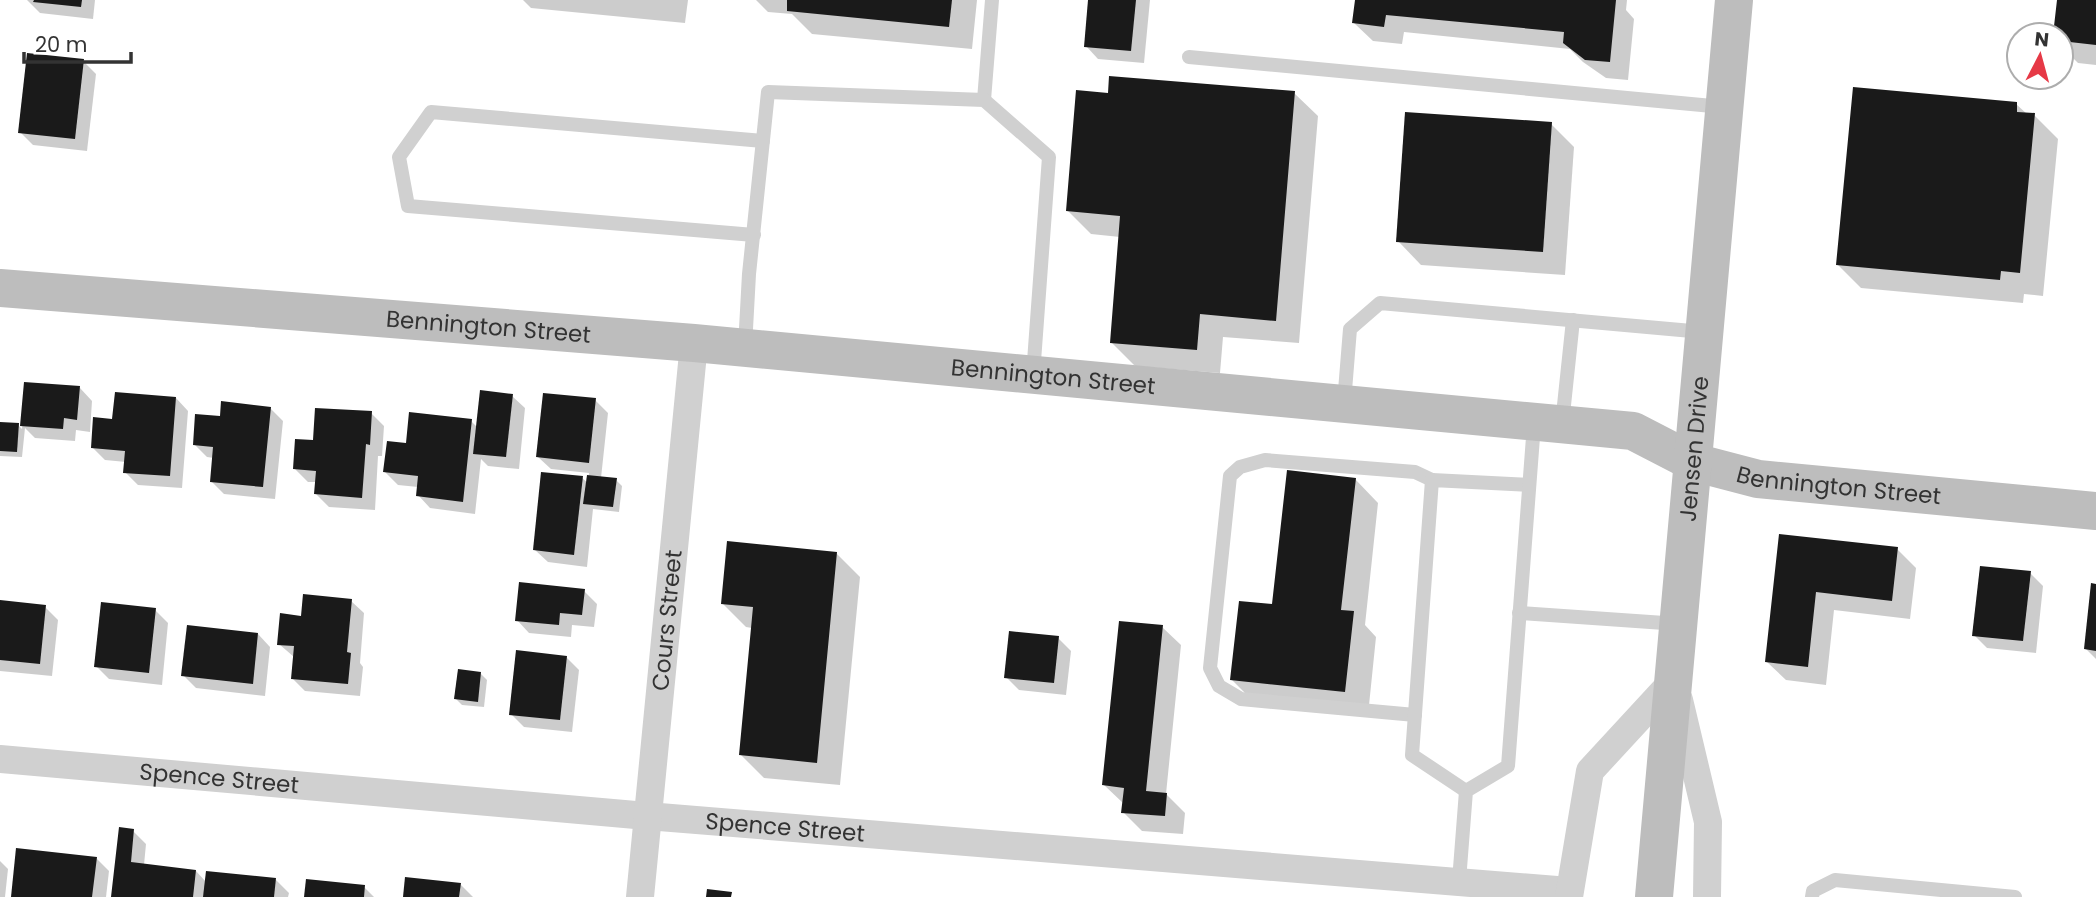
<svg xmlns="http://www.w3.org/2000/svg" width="2096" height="897" viewBox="0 0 2096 897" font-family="Poppins,sans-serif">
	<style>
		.shadow { fill: #0003 }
		.building { fill: #1a1a1a }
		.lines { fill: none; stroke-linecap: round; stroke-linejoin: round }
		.lane { stroke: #d0d0d0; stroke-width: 14 }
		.street { stroke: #d0d0d0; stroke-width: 28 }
		.secondary { stroke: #bdbdbd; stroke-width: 38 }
		.labels { text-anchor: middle; stroke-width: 7; stroke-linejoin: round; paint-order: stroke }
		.street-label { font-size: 23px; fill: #333; stroke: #fff }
	</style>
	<rect width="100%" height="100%" fill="#fff"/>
	<!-- shadow -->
	<g class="shadow">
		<polygon points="27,0 95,0 93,19 40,13"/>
		<polygon points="523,0 688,0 685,23 531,8"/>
		<polygon points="756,0 977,0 972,49 812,34 792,14 768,12"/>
		<polygon points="1090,0 1150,0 1144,63 1098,59 1086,46"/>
		<polygon points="1356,0 1627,0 1626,10 1634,19 1628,80 1606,78 1583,62 1570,49 1404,32 1402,44 1373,41 1354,23"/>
		<polygon points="2059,0 2096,0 2096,65 2078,63 2061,46 2061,35 2055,35"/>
		<polygon points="83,61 96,74 87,151 33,145 20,132"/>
		<polygon points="1294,93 1318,116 1299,343 1223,337 1220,373 1135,366 1112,343 1120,237 1091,234 1068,211 1110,95"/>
		<polygon points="2016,104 2027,114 2034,115 2058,139 2043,296 2024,294 2023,303 1861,288 1837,264"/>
		<polygon points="1551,124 1574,147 1565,275 1421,265 1398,241"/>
		<polygon points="26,384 80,388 92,401 90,432 76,430 75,441 35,438 25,428 22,457 0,456 0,423 18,425 22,429"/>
		<polygon points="512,396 525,408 519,469 488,466 481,459 475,514 430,508 418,495 418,487 398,485 385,472 407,445 471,421 478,428"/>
		<polygon points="176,398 188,411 182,488 138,485 125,472 126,462 105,460 92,447 114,421"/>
		<polygon points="595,400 608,413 601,478 616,480 622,486 619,512 593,509 587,567 548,562 535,550 582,478 588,483 589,473 551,469 538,457"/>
		<polygon points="270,408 283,421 275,499 224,494 211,481 214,458 207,457 194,444 221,418"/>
		<polygon points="371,413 384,426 382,456 378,456 375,510 329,507 316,494 317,482 308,482 295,469 315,442"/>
		<polygon points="1355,479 1378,503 1365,625 1376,637 1368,715 1255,703 1232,680 1274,606"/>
		<polygon points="1781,536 1897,549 1916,568 1910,619 1834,610 1826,685 1786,680 1767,662"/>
		<polygon points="836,553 860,577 840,785 764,778 740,754 752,628 746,627 722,603"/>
		<polygon points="2030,573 2043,586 2036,653 1987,648 1974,635"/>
		<polygon points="2096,585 2096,659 2086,649"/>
		<polygon points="584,591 597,604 594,627 572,625 571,637 529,633 517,620"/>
		<polygon points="351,601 364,613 360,663 363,667 360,696 305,691 292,678 294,657 279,644 303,618"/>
		<polygon points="0,602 45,607 58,620 52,676 0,671"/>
		<polygon points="155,610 168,623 162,685 109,679 96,666"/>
		<polygon points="1162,627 1181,645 1166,794 1185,813 1183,834 1142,831 1123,812 1123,803 1104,785"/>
		<polygon points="258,634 270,647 265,696 196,688 183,675"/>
		<polygon points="1058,638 1071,651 1066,695 1019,690 1006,677"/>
		<polygon points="566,657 579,670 572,732 524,727 511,714"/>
		<polygon points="480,673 487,680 484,707 462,705 456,699"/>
		<polygon points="133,831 146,844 144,865 196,871 206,882 276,880 289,893 288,897 112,897"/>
		<polygon points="96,858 109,871 106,897 13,897"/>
		<polygon points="0,861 8,869 5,897 0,897"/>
		<polygon points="460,884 473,897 405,897"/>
		<polygon points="364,887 374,897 305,897"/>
	</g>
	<!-- building -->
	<g class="building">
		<polygon points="34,0 82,0 81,7 33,2"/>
		<polygon points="787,0 952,0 949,27 787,11"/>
		<polygon points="1088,0 1136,0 1131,51 1084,47"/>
		<polygon points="1355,0 1616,0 1610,62 1585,60 1563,43 1564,32 1386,15 1384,27 1352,23"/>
		<polygon points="2057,0 2096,0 2096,45 2061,41 2061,35 2053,35"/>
		<polygon points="27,53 84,59 75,139 18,133"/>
		<polygon points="1109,76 1295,91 1276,321 1200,314 1197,350 1110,343 1120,216 1066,211 1076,90 1108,93"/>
		<polygon points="1853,87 2017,102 2017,112 2035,113 2020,273 2001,271 2000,280 1836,265"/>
		<polygon points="1405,112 1552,122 1543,252 1396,242"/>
		<polygon points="24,382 80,386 77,420 64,418 63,429 20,426"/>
		<polygon points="480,390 513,394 506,457 473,454"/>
		<polygon points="115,392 176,397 170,476 123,473 125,451 91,448 93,417 112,419"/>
		<polygon points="543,393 596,398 589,463 536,457"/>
		<polygon points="221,401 271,407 263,487 210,482 213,447 193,445 195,414 220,416"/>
		<polygon points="315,408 372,411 370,445 366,444 362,498 314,494 316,471 293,469 295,439 313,440"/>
		<polygon points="409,412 472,419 463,502 416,496 418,476 383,472 387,441 406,443"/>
		<polygon points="0,422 19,423 17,452 0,451"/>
		<polygon points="1287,470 1356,478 1341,610 1354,611 1345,692 1230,680 1239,601 1272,604"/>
		<polygon points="541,472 583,476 574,555 533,550"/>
		<polygon points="587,475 617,478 613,507 583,504"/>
		<polygon points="1779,534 1898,547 1892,601 1816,592 1808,667 1765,662"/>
		<polygon points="727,541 837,552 817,763 739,755 753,607 721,604"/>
		<polygon points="1980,566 2031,571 2023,641 1972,636"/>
		<polygon points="519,582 585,589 582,615 560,613 559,625 515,621"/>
		<polygon points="2091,583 2096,584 2096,651 2084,649"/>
		<polygon points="303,594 352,599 347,652 351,653 348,684 291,679 294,646 277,645 280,613 301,616"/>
		<polygon points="0,600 46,605 40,664 0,660"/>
		<polygon points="101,602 156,608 149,673 94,667"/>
		<polygon points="1119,621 1163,625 1146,791 1167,793 1165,816 1121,813 1124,788 1102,785"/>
		<polygon points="187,625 258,633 253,684 181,676"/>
		<polygon points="1009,631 1059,636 1054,683 1004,678"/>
		<polygon points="516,650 567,656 560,720 509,715"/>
		<polygon points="458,669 481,672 478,702 454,699"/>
		<polygon points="119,827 134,829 131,862 196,870 193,897 111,897"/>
		<polygon points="16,848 97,857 92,897 11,897"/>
		<polygon points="206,871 276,878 274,897 203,897"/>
		<polygon points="405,877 461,883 459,897 403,897"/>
		<polygon points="306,879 365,885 364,897 304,897"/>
		<polygon points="707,889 732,892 731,897 706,897"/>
	</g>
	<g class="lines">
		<!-- lane -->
		<g class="lane">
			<polyline points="1189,57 1723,107"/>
			<polyline points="984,100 992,0"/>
			<polyline points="754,235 408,206 399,157 431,112 763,141"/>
			<polyline points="745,347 749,274 768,92 984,100 1049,157 1033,375"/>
			<polyline points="1344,403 1350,329 1380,303 1703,332"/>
			<polyline points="1562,424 1573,320"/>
			<polyline points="1519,613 1679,624"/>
			<polyline points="1415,715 1241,699 1219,686 1210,668 1230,476 1240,467 1265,460 1415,472 1432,480"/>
			<polyline points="1466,791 1412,755 1432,480 1529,485"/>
			<polyline points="1459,881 1466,791 1508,766 1534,424"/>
			<polyline points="1812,897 1813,891 1835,880 2015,897"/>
		</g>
		<!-- street -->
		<g class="street">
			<polyline points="1679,700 1708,822 1707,897"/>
			<path id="s1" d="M 0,759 L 647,816 L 1569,891"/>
			<path id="s2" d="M 640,897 L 694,343"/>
			<polyline points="1569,897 1590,771 1674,680"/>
		</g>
		<!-- secondary -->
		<g class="secondary">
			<path id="s3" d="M 0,288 L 694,343 L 1633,431 L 1693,462 L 1758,479 L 2096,511"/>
			<path id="s4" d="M 1654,897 L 1734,0"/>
		</g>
	</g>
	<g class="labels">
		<!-- street labels -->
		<g class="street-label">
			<text dy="8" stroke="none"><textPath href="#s3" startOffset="490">Bennington Street</textPath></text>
			<text dy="8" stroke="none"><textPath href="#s3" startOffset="1057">Bennington Street</textPath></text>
			<text dy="8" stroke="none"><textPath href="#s4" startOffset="450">Jensen Drive</textPath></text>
			<text dy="8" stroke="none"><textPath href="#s3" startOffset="1855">Bennington Street</textPath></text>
			<text dy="8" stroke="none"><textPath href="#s2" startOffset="278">Cours Street</textPath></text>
			<text dy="8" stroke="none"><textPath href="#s1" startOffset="220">Spence Street</textPath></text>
			<text dy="8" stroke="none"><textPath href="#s1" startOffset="788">Spence Street</textPath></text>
		</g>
	</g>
	<!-- north arrow -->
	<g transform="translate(2040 56) rotate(6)"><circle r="33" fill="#ffffff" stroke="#adadad" stroke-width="2"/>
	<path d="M0-5L12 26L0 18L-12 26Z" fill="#e63946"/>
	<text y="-10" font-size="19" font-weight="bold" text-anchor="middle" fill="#333333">N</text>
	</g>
	<!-- scale -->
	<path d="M24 52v10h107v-10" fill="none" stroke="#333333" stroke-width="3.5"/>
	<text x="35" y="52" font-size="21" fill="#333333" stroke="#ffffff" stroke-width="5" paint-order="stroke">20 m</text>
</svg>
